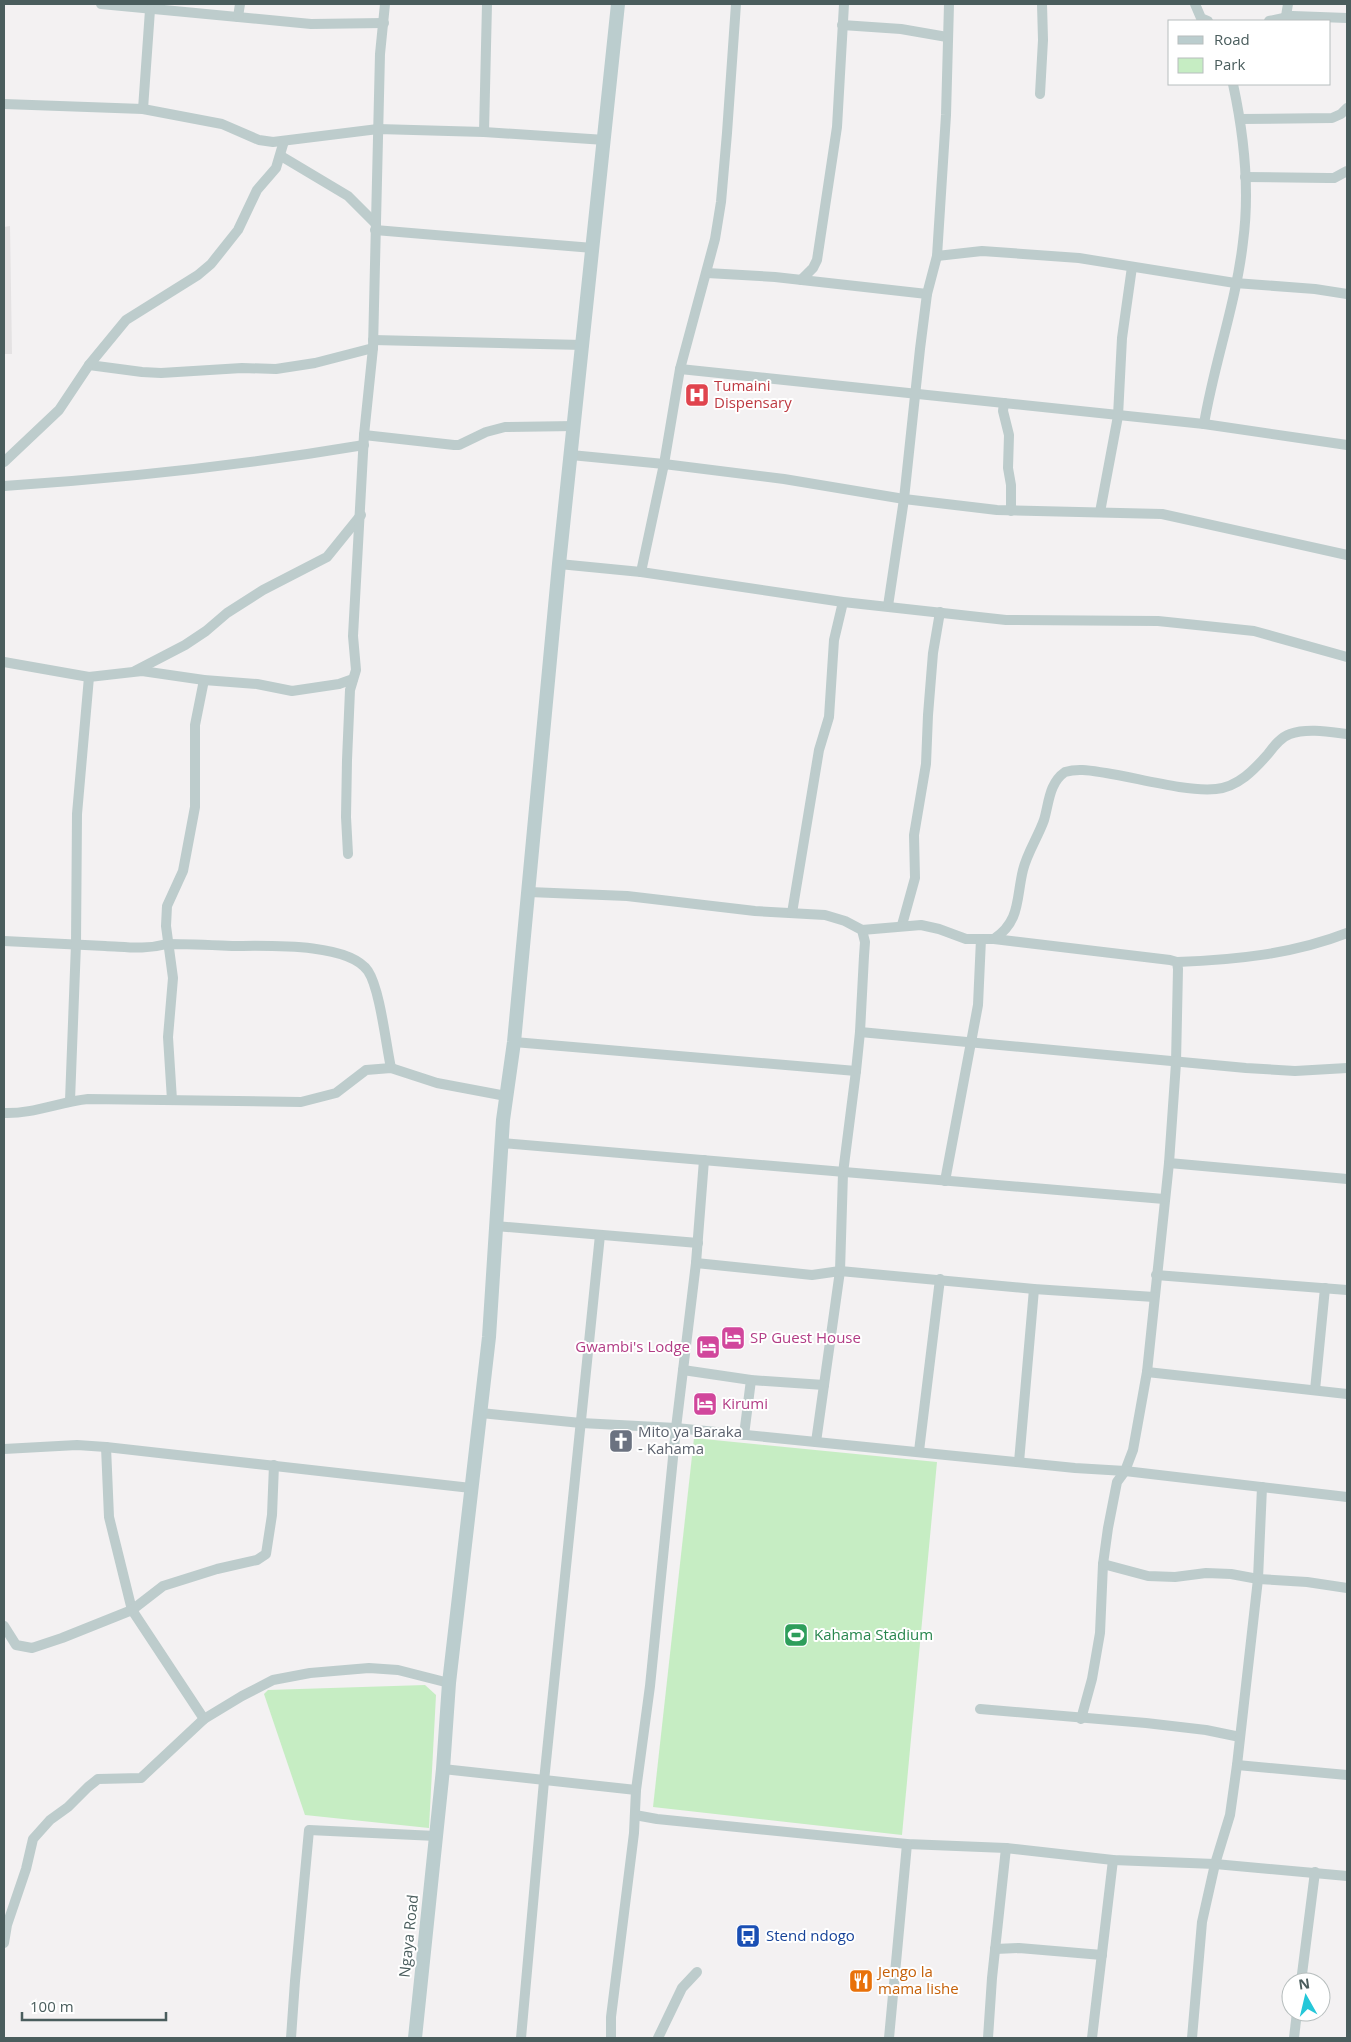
<svg xmlns="http://www.w3.org/2000/svg" width="1351" height="2042" viewBox="0 0 1351 2042" font-family="'Open Sans',sans-serif">
	<style>
		.education { fill: #e4e2e3 }
		.green { fill: #c6edc3 }
		.lines { fill: none; stroke-linecap: round; stroke-linejoin: round }
		.street { stroke: #bdcccc; stroke-width: 10 }
		.secondary { stroke: #bbcdce; stroke-width: 14 }
		.labels { text-anchor: middle; stroke-width: 4; stroke-linejoin: round; paint-order: stroke }
		.health-label { font-size: 15px; fill: #be3a42; stroke: #fff; text-anchor: start }
		.hotel-label { font-size: 15px; fill: #b23c85; stroke: #fff; text-anchor: start }
		.worship-label { font-size: 15px; fill: #5b616d; stroke: #fff; text-anchor: start }
		.leisure-label { font-size: 15px; fill: #27864d; stroke: #fff; text-anchor: start }
		.street-label { font-size: 15px; fill: #4a5d5d; stroke: #fff }
		.transit-label { font-size: 15px; fill: #164399; stroke: #fff; text-anchor: start }
		.food-label { font-size: 15px; fill: #c56008; stroke: #fff; text-anchor: start }
	</style>
	<rect width="100%" height="100%" fill="#f3f1f2"/>
	<!-- education -->
	<polygon class="education" points="10,226 12,354 4,354 4,227"/>
	<!-- green -->
	<g class="green">
		<polygon points="694,1438 937,1462 902,1835 653,1807"/>
		<polygon points="425,1685 436,1695 429,1828 305,1815 264,1694 268,1690"/>
	</g>
	<g class="lines">
		<!-- street -->
		<g class="street">
			<polyline points="101,4 311,24 384,23"/>
			<polyline points="1195,4 1201,18 1208,21"/>
			<polyline points="1286,16 1288,4"/>
			<polyline points="238,17 240,4"/>
			<polyline points="1269,21 1293,16 1347,18"/>
			<polyline points="842,25 901,29 947,37"/>
			<polyline points="1040,94 1043,40 1042,4"/>
			<polyline points="4,104 143,109 222,124 259,140 273,142 378,129 484,132 605,140"/>
			<polyline points="143,109 150,10"/>
			<polyline points="1241,119 1332,118 1341,114 1347,108"/>
			<polyline points="484,132 487,4"/>
			<polyline points="281,156 348,196 376,224"/>
			<polyline points="1245,177 1328,178 1334,178 1347,171"/>
			<polyline points="375,230 593,248"/>
			<polyline points="937,256 982,251 1079,258 1235,283 1315,289 1347,294"/>
			<polyline points="707,273 775,277 927,294"/>
			<polyline points="801,280 813,268 817,260 837,127 844,4"/>
			<polyline points="373,340 583,345"/>
			<polyline points="89,365 142,372 161,373 242,368 276,369 315,363 373,348"/>
			<polyline points="680,369 1204,424 1347,445"/>
			<polyline points="1004,403 1003,411 1009,435 1008,468 1011,485 1011,511"/>
			<path d="M 1204,424 C 1214,363 1236,304 1243,242 C 1250,190 1244,135 1233,84"/>
			<polyline points="364,435 454,445 459,445 486,432 505,427 575,426"/>
			<polyline points="571,455 664,464 784,479 904,499 997,510 1162,514 1347,555"/>
			<polyline points="4,462 59,410 89,365 126,320 198,275 211,264 238,230 257,190 276,168 284,141"/>
			<path d="M 4,486 C 125,478 245,465 364,445"/>
			<polyline points="1100,512 1118,416 1122,338 1132,267"/>
			<polyline points="559,564 641,572 843,602 1006,620 1158,621 1254,631 1347,657"/>
			<polyline points="641,572 664,464 680,369 715,239 721,202 727,133 736,4"/>
			<polyline points="888,606 904,499 920,349 927,294 937,256 946,115 949,4"/>
			<polyline points="4,662 89,677 142,671 204,680 257,684 292,691 339,684 353,679"/>
			<polyline points="135,671 185,645 206,631 227,613 263,590 327,557 361,515"/>
			<polyline points="348,854 346,817 347,760 350,690 356,670 353,636 364,435 373,348 380,54 385,4"/>
			<polyline points="529,892 627,896 755,911 825,915 845,921 862,930 865,942 864,956 860,1032 856,1071 843,1173 840,1271 816,1442"/>
			<polyline points="792,913 819,750 829,717 834,640 843,602"/>
			<polyline points="902,925 915,878 914,835 926,764 928,715 933,653 940,612"/>
			<polyline points="862,930 921,925 939,929 966,939 994,939 1170,960 1177,962 1178,969 1176,1063 1169,1163 1147,1372 1133,1450 1125,1471 1117,1482 1108,1528 1103,1564 1100,1633 1092,1679 1081,1719"/>
			<path d="M 994,939 C 1021,921 1016,898 1023,870 C 1027,853 1038,837 1044,820 C 1049,803 1049,783 1065,772 C 1079,768 1092,771 1106,773 C 1138,778 1186,792 1216,789 C 1238,787 1254,770 1268,754 C 1274,746 1281,737 1290,734 C 1307,728 1330,732 1347,734"/>
			<path d="M 4,941 C 38,943 71,944 105,946 C 128,947 144,950 167,944 C 189,944 211,945 232,946 C 265,946 348,942 368,971 C 380,989 386,1045 391,1068"/>
			<path d="M 1177,962 C 1235,960 1293,954 1347,933"/>
			<polyline points="860,1032 1246,1068 1295,1071 1347,1068"/>
			<polyline points="514,1042 856,1071"/>
			<polyline points="172,1100 168,1037 173,978 166,926 167,906 183,871 195,807 195,725 204,680"/>
			<polyline points="70,1101 76,944 77,814 89,677"/>
			<path d="M 4,1113 C 33,1114 59,1102 88,1099 L 301,1102 L 336,1093 L 366,1070 L 391,1068 L 437,1083 L 506,1096"/>
			<polyline points="501,1143 1164,1199"/>
			<polyline points="1169,1163 1347,1179"/>
			<polyline points="945,1181 978,1005 981,939"/>
			<polyline points="495,1226 698,1243"/>
			<polyline points="696,1263 812,1275 840,1271 1034,1289 1154,1297"/>
			<polyline points="1156,1275 1347,1290"/>
			<polyline points="683,1370 751,1380 824,1385"/>
			<polyline points="1147,1372 1347,1394"/>
			<polyline points="1315,1390 1325,1288"/>
			<polyline points="481,1413 581,1423 676,1428 1075,1468 1125,1471 1347,1497"/>
			<polyline points="744,1435 751,1380"/>
			<polyline points="106,1447 109,1517 132,1610 204,1719"/>
			<polyline points="4,1449 77,1445 106,1447 471,1488"/>
			<polyline points="919,1451 940,1279"/>
			<polyline points="1019,1462 1034,1289"/>
			<polyline points="1103,1564 1148,1576 1175,1577 1206,1573 1231,1574 1258,1579 1307,1582 1347,1588"/>
			<polyline points="4,1626 16,1645 32,1648 62,1638 132,1610 163,1586 217,1569 257,1560 266,1554 272,1515 274,1465"/>
			<polyline points="980,1709 1146,1723 1206,1730 1240,1737"/>
			<polyline points="1237,1765 1347,1775"/>
			<polyline points="443,1769 636,1790"/>
			<polyline points="635,1815 657,1819 907,1844 1006,1848 1113,1860 1215,1864 1347,1876"/>
			<polyline points="4,1943 7,1925 26,1869 33,1839 50,1820 68,1807 88,1787 98,1779 141,1778 204,1719 242,1696 273,1680 310,1673 369,1668 398,1670 449,1683"/>
			<polyline points="995,1949 1019,1948 1102,1955"/>
			<polyline points="1301,1982 1315,1872"/>
			<polyline points="291,2038 295,1981 309,1830 436,1836"/>
			<polyline points="521,2038 544,1781 600,1235"/>
			<polyline points="611,2038 611,2017 634,1833 636,1790 650,1686 676,1428 696,1263 704,1160"/>
			<polyline points="658,2038 682,1988 697,1972"/>
			<polyline points="889,2038 907,1844"/>
			<polyline points="988,2038 992,1978 1006,1848"/>
			<polyline points="1092,2038 1113,1860"/>
			<polyline points="1192,2038 1202,1922 1215,1864 1230,1815 1237,1765 1258,1579 1262,1487"/>
			<polyline points="1294,2038 1297,2012"/>
		</g>
		<!-- secondary -->
		<polyline class="secondary" points="415,2038 443,1769 449,1683 489,1337 503,1120 514,1042 559,564 618,4"/>
	</g>
	<!-- icons -->
	<defs>
		<symbol id="hospital-square" viewBox="-11 -11 22 22"><rect x="-9" y="-9" width="18" height="18" rx="4" fill="#e0444e" stroke="#fff"/><path d="M-5-5h3v3.5h4V-5h3V5h-3V1.5h-4V5h-3Z" fill="#fff"/></symbol>
		<symbol id="hotel-square" viewBox="-11 -11 22 22"><rect x="-9" y="-9" width="18" height="18" rx="4" fill="#d1479c" stroke="#fff"/><path d="M-6-4.5h1.5V1H6V5H4.5V3h-9V5H-6ZM-4 0a1.8 1.8 0 1 1 3.6 0ZM.5 0V-2.5h3Q6-2.5 6 0Z" fill="#fff"/></symbol>
		<symbol id="church-square" viewBox="-11 -11 22 22"><rect x="-9" y="-9" width="18" height="18" rx="4" fill="#6b7280" stroke="#fff"/><path d="M-1.2-6h2.4v3.5h3.3v2.4h-3.3V6h-2.4V-.1h-3.3v-2.4h3.3Z" fill="#fff"/></symbol>
		<symbol id="stadium-square" viewBox="-11 -11 22 22"><rect x="-9" y="-9" width="18" height="18" rx="4" fill="#2e9e5b" stroke="#fff"/><path d="M0-5a6.5 5 0 1 0 0 10a6.5 5 0 1 0 0-10ZM-3.5-1.8h7v3.6h-7Z" fill="#fff"/></symbol>
		<symbol id="bus-square" viewBox="-11 -11 22 22"><rect x="-9" y="-9" width="18" height="18" rx="4" fill="#1a4fb4" stroke="#fff"/><path d="M-5-6H5V4H4V6H2V4H-2V6H-4V4H-5ZM-3.5-4V0h7V-4ZM-3.5 1.2v1.5H-2V1.2ZM2 1.2v1.5H3.5V1.2Z" fill="#fff"/></symbol>
		<symbol id="restaurant-square" viewBox="-11 -11 22 22"><rect x="-9" y="-9" width="18" height="18" rx="4" fill="#e8710a" stroke="#fff"/><path d="M-5-6h1v4h1v-4h1v4h1v-4h1v5L-1.5 .5V6h-2V.5L-5-1ZM5-6V6H3V1.5H1.5Q1.5-4 5-6Z" fill="#fff"/></symbol>
	</defs>
	<g fill-rule="evenodd">
		<use href="#hospital-square" x="683" y="381" width="28" height="28"/>
		<use href="#hotel-square" x="719" y="1324" width="28" height="28"/>
		<use href="#hotel-square" x="694" y="1333" width="28" height="28"/>
		<use href="#hotel-square" x="691" y="1390" width="28" height="28"/>
		<use href="#church-square" x="607" y="1427" width="28" height="28"/>
		<use href="#stadium-square" x="782" y="1621" width="28" height="28"/>
		<use href="#bus-square" x="734" y="1922" width="28" height="28"/>
		<use href="#restaurant-square" x="847" y="1967" width="28" height="28"/>
	</g>
	<g class="labels">
		<!-- health labels -->
		<g class="health-label">
			<text x="714" y="391">Tumaini<tspan x="714" dy="17">Dispensary</tspan></text>
		</g>
		<!-- hotel labels -->
		<g class="hotel-label">
			<text x="750" y="1343">SP Guest House</text>
			<text x="690" y="1352" text-anchor="end">Gwambi's Lodge</text>
			<text x="722" y="1409">Kirumi</text>
		</g>
		<!-- worship labels -->
		<g class="worship-label">
			<text x="638" y="1437">Mito ya Baraka<tspan x="638" dy="17">- Kahama</tspan></text>
		</g>
		<!-- leisure labels -->
		<g class="leisure-label">
			<text x="814" y="1640">Kahama Stadium</text>
		</g>
		<!-- street labels -->
		<g class="street-label">
			<text transform="translate(409 1936) rotate(-84)" y="5">Ngaya Road</text>
		</g>
		<!-- transit labels -->
		<g class="transit-label">
			<text x="766" y="1941">Stend ndogo</text>
		</g>
		<!-- food labels -->
		<g class="food-label">
			<text x="878" y="1977">Jengo la<tspan x="878" dy="17">mama lishe</tspan></text>
		</g>
	</g>
	<!-- border -->
	<rect width="1351" height="2042" fill="none" stroke="#4a5d5d" stroke-width="10"/>
	<!-- legend -->
	<rect x="1168" y="20" width="162" height="65" fill="#ffffff" stroke="#b7bebe"/>
	<rect x="1178" y="36" width="25" height="8" fill="#bbcdce" stroke="#b7bebe"/>
	<text x="1214" y="45" font-size="15" fill="#4a5d5d">Road</text>
	<rect x="1178" y="58" width="25" height="15" fill="#c6edc3" stroke="#b7bebe"/>
	<text x="1214" y="70" font-size="15" fill="#4a5d5d">Park</text>
	<!-- north arrow -->
	<g transform="translate(1306 1997) rotate(352)"><circle r="24" fill="#ffffff" stroke="#b7bebe"/>
	<path d="M0-4L9 19L0 12L-9 19Z" fill="#25c7d8"/>
	<text y="-8" font-size="14" font-weight="bold" text-anchor="middle" fill="#4a5d5d">N</text>
	</g>
	<!-- scale -->
	<path d="M22 2012v8h144v-8" fill="none" stroke="#4a5d5d" stroke-width="2.5"/>
	<text x="30" y="2012" font-size="15" fill="#4a5d5d" stroke="#ffffff" stroke-width="4" paint-order="stroke">100 m</text>
</svg>
